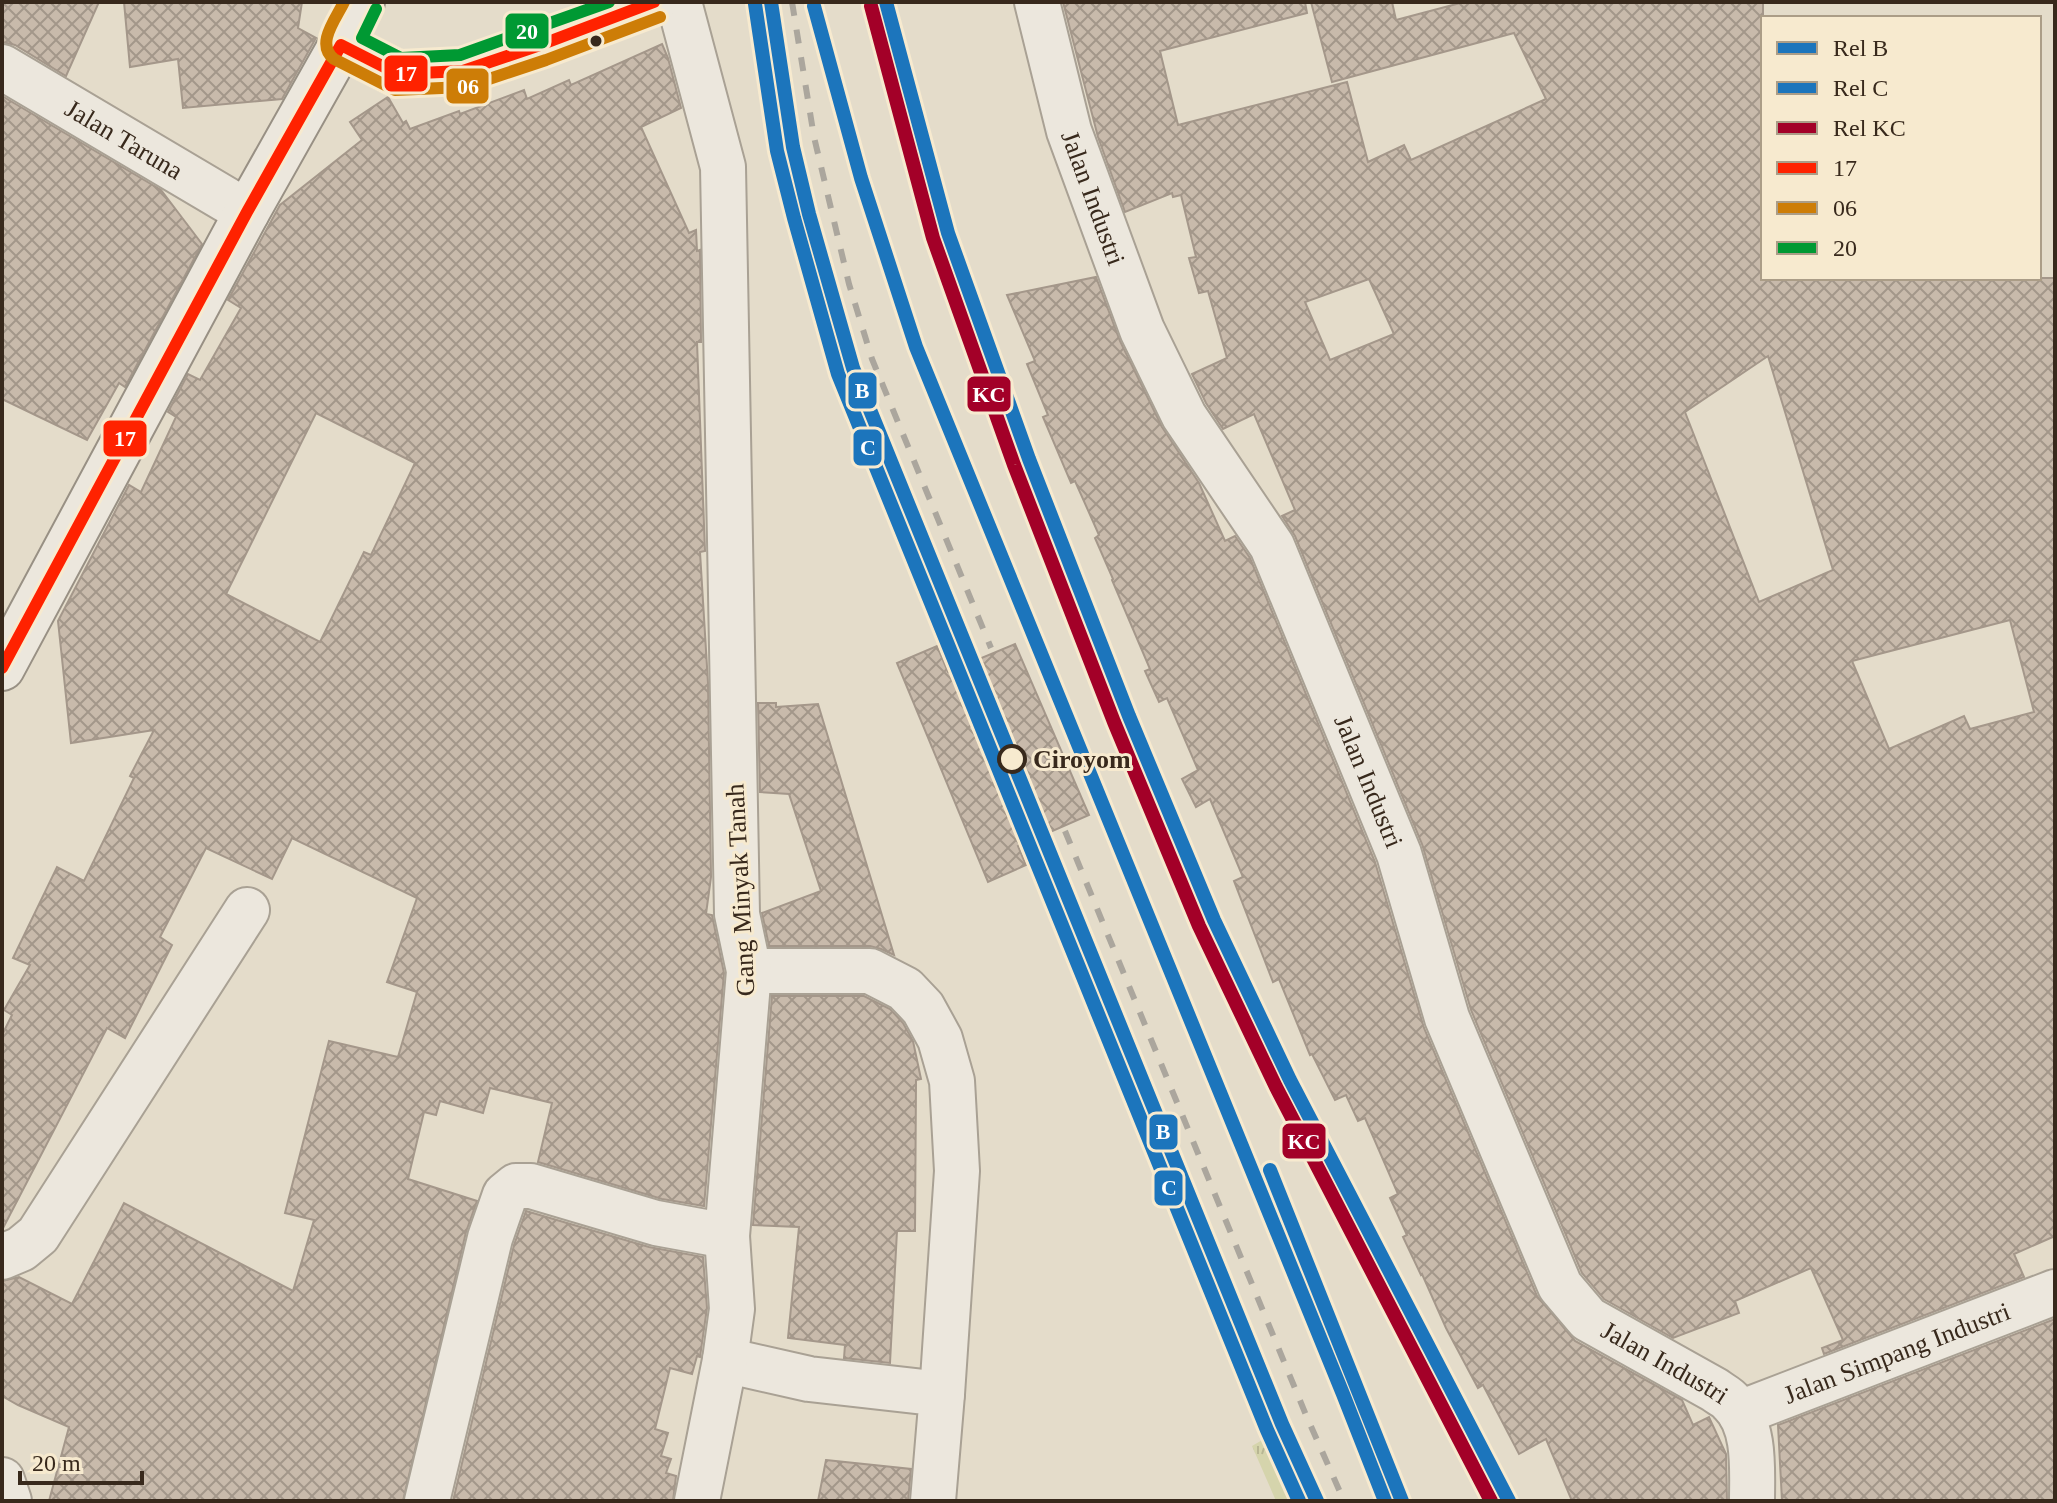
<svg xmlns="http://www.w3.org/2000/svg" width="2057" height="1503" viewBox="0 0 2057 1503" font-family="'Times New Roman',serif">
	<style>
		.grass { fill: url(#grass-tufts) }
		.building { fill: url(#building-cross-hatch); stroke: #a4978a; stroke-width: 2; fill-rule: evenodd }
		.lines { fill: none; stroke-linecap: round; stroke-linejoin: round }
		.street-casing { stroke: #a9a194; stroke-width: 48 }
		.secondary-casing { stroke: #989084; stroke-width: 48 }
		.street { stroke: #ece7dd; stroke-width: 44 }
		.secondary { stroke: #ece7dd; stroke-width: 44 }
		.rail { stroke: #aba69d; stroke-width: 6; stroke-dasharray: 14 14; stroke-linecap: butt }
		.bus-1-casing { stroke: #f7eacf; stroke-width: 18 }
		.bus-2-casing { stroke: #f7eacf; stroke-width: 18 }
		.bus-3-casing { stroke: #f7eacf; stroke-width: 18 }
		.bus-1 { stroke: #f20; stroke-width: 12 }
		.bus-2 { stroke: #cd7d07; stroke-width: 12 }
		.bus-3 { stroke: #093; stroke-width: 12 }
		.rail-1-casing { stroke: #f7eacf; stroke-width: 20 }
		.rail-2-casing { stroke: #f7eacf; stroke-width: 20 }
		.rail-3-casing { stroke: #f7eacf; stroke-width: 20 }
		.rail-1 { stroke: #1c75bc; stroke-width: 14 }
		.rail-2 { stroke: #1c75bc; stroke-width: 14 }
		.rail-3 { stroke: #a30028; stroke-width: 14 }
		.bus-dot { fill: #38291c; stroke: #f7eacf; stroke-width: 3 }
		.stop-dot { fill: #f7eacf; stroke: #38291c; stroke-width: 4 }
		.labels { text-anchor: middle; stroke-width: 6; stroke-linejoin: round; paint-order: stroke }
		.street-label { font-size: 26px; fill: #38291c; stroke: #f7eacf }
		.stop-label { font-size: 26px; font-weight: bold; fill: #38291c; stroke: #f7eacf; text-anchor: start }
		.line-badge { stroke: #f7eacf; stroke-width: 3 }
		.badge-label { font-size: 22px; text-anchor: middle; font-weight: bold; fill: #fff }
	</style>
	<defs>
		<pattern id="grass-tufts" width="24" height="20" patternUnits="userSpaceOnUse" patternTransform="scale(2)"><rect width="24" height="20" fill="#d5d4ac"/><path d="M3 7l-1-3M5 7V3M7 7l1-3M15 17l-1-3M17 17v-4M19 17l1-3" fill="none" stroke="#b8b693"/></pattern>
		<pattern id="building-cross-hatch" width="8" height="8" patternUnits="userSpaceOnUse" patternTransform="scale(2)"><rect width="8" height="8" fill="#c8baab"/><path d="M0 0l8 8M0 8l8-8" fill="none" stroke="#a3978a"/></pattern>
	</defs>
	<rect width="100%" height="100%" fill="#e4dcca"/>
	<!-- grass -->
	<polygon class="grass" points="1274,1433 1304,1501 1276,1501 1252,1446"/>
	<!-- building -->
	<g class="building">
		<polygon points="2,2 99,2 66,76 15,45 2,42"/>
		<polygon points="124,2 302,2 298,28 316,38 282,99 183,108 178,59 130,67"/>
		<path d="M 1063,2 L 1305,2 L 1307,13 L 1160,51 L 1178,125 L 1347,82 L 1368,162 L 1404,145 L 1411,160 L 1546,99 L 1514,33 L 1332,82 L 1311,2 L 1392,2 L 1396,20 L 1464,2 L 1763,2 L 1763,278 L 2055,278 L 2055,1236 L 2014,1254 L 2024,1277 L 1824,1354 L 1822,1348 L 1843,1340 L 1811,1268 L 1735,1301 L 1739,1313 L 1673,1338 L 1604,1299 L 1582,1273 L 1471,1010 L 1422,844 L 1295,536 L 1282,516 L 1295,510 L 1254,414 L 1223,429 L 1206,403 L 1192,374 L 1227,358 L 1208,291 L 1199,293 L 1189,258 L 1196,257 L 1181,195 L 1173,197 L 1172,193 L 1125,212 L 1098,137 ZM 1369,279 L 1394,334 L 1330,360 L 1305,302 ZM 1768,356 L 1833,570 L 1759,602 L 1685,412 ZM 2010,620 L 2034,712 L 1970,729 L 1964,716 L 1889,749 L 1852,661 Z"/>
		<path d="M 662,44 L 668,58 L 681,108 L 641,127 L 689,233 L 696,230 L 697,251 L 700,250 L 701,342 L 697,342 L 705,551 L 700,552 L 708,683 L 711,877 L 706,914 L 712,915 L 724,973 L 704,1206 L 662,1199 L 538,1162 L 552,1103 L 490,1088 L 483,1113 L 440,1101 L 436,1115 L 424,1112 L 408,1179 L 477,1201 L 466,1232 L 403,1501 L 49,1501 L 69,1427 L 18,1405 L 2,1396 L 2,1281 L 19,1277 L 72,1304 L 124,1203 L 293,1291 L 314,1220 L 285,1213 L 329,1041 L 398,1057 L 417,992 L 387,982 L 417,898 L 292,838 L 272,879 L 206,848 L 160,937 L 172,945 L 125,1038 L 107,1028 L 2,1230 L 2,1035 L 12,1015 L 4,1010 L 30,965 L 13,958 L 57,867 L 84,881 L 134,778 L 130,776 L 154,730 L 71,743 L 58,621 L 129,485 L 141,492 L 176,417 L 168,412 L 188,374 L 200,380 L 241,308 L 228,300 L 280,205 L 362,140 L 350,122 L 388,97 L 403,123 L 406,121 L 410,129 L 459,111 L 460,114 L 524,90 L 527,99 L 569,80 L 571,85 ZM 316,413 L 415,463 L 371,555 L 364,552 L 320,642 L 226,594 Z"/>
		<polygon points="2,96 161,190 202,244 125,387 119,383 87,440 2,399"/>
		<polygon points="1096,277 1120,341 1162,427 1199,483 1225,541 1235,536 1250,558 1375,862 1424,1028 1537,1296 1575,1341 1682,1400 1693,1425 1709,1417 1726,1454 1727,1501 1572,1501 1546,1439 1519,1454 1483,1385 1478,1388 1446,1328 1422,1274 1421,1275 1403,1237 1407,1235 1390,1198 1398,1194 1365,1118 1358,1121 1346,1095 1335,1100 1312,1054 1310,1055 1279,979 1273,982 1234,881 1243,877 1210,799 1196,807 1182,779 1198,770 1167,698 1159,702 1145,671 1150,669 1112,580 1113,579 1095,538 1099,535 1075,481 1071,483 1043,417 1048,415 1027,364 1035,361 1007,295"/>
		<polygon points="1015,644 1089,815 1018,846 1026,865 988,882 897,663 937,646 948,672"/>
		<polygon points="758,703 776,703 776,707 818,704 894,955 881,949 870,946 769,946 762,913 821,891 789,794 760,792"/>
		<polygon points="772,996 864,996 890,1009 903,1023 913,1041 921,1079 916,1080 915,1231 897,1231 890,1363 844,1358 845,1345 788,1338 799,1227 753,1225"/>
		<polygon points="526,1211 649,1247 703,1257 707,1308 700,1357 697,1356 692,1374 670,1368 655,1429 668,1433 661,1456 671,1459 666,1473 676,1476 673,1501 453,1501 514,1245"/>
		<polygon points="2055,1319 2055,1501 1782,1501 1778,1425"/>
		<polygon points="826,1460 911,1469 908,1501 818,1501"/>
	</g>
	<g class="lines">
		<defs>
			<g id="street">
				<path id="s1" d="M 1037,2 L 1069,131 L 1142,330 L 1184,416 L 1272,546 L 1399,854 L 1447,1018 L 1560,1286 L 1588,1319 L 1715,1390 C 1720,1394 1727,1397 1731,1402 C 1756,1425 1752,1470 1752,1501"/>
				<path id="s2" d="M 2,67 L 247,212"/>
				<polyline points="749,971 870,971 905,989 923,1008 940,1039 952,1081 957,1171 942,1394"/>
				<polyline points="727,1236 732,1309 725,1360 809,1379 942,1394 933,1501"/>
				<polyline points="2,1257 21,1249 38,1235 247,910"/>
				<path id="s3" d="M 1740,1413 L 2055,1292"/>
				<polyline points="2,1480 9,1501"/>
				<polyline points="427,1501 490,1238 505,1195 516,1186 531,1186 656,1223 727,1236 749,971 737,914 723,167 679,2"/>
				<polyline points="697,1501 725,1360"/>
			</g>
			<g id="secondary">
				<polyline points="341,45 398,74 463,71 540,45 654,2"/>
				<polyline points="2,668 247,212 341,45 362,2"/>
			</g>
		</defs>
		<!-- street casing -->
		<use href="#street" class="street-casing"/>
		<!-- secondary casing -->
		<use href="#secondary" class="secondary-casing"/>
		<!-- street -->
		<use href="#street" class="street"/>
		<!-- secondary -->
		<use href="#secondary" class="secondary"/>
		<!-- rail -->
		<g class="rail">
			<polyline points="792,2 814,137 849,284 872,359 991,648"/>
			<polyline points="1065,831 1306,1415 1344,1501"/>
		</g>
		<defs>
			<polyline id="bus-1" points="2,668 247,212 341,45 398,74 463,71 540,45 654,2"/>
			<path id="bus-2" d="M 344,2 C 336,19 315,44 334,59 L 395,90 L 465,87 L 546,60 L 660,17"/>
			<polyline id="bus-3" points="376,9 362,38 401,58 460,55 609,2"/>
		</defs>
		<!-- bus-1 casing -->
		<use href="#bus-1" class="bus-1-casing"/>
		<!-- bus-2 casing -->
		<use href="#bus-2" class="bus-2-casing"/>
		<!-- bus-3 casing -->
		<use href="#bus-3" class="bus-3-casing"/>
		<!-- bus-1 -->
		<use href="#bus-1" class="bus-1"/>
		<!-- bus-2 -->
		<use href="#bus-2" class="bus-2"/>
		<!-- bus-3 -->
		<use href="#bus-3" class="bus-3"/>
		<defs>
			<g id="rail-1">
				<polyline points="771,2 793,147 809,214 853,368 1282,1424 1317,1501"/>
				<polyline points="886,2 948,233 1029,459 1129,716 1214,920 1290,1080 1509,1501"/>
				<polyline points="1270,1170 1402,1501"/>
			</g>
			<g id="rail-2">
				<polyline points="755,4 777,151 794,218 838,374 1267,1430 1299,1501"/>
				<polyline points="814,6 861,178 916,347 1343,1394 1385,1501"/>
			</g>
			<polyline id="rail-3" points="871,6 933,238 1014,465 1114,722 1199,926 1276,1087 1491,1501"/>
		</defs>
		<!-- rail-1 casing -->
		<use href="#rail-1" class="rail-1-casing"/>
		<!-- rail-2 casing -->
		<use href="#rail-2" class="rail-2-casing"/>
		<!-- rail-3 casing -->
		<use href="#rail-3" class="rail-3-casing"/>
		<!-- rail-1 -->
		<use href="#rail-1" class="rail-1"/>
		<!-- rail-2 -->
		<use href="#rail-2" class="rail-2"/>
		<!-- rail-3 -->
		<use href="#rail-3" class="rail-3"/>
	</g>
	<!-- markers -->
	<circle class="bus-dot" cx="596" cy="41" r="7"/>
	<circle class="stop-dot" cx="1012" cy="759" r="13"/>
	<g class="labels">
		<!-- street labels -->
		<g class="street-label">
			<text dy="9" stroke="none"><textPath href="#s2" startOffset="142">Jalan Taruna</textPath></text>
			<text dy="9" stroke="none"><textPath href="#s1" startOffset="204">Jalan Industri</textPath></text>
			<text dy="9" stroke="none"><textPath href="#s1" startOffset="852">Jalan Industri</textPath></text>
			<text transform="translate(740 890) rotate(-93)" y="9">Gang Minyak Tanah</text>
			<text dy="9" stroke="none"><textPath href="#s3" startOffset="168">Jalan Simpang Industri</textPath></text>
			<text dy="9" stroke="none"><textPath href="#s1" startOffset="1524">Jalan Industri</textPath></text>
		</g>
		<!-- stop labels -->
		<g class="stop-label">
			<text x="1033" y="768">Ciroyom</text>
		</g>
	</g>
	<g class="line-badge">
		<rect x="504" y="12" width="46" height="38" rx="8" fill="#093"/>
		<rect x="383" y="54" width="46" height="39" rx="8" fill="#f20"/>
		<rect x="445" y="67" width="45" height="38" rx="8" fill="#cd7d07"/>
		<rect x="847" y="371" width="31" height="39" rx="8" fill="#1c75bc"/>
		<rect x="966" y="375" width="46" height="38" rx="8" fill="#a30028"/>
		<rect x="102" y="419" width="46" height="39" rx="8" fill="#f20"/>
		<rect x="852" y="428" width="31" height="39" rx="8" fill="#1c75bc"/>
		<rect x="1148" y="1113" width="31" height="38" rx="8" fill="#1c75bc"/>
		<rect x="1281" y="1122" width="46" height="38" rx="8" fill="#a30028"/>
		<rect x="1153" y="1169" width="31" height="38" rx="8" fill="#1c75bc"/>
	</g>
	<g class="badge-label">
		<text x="527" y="39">20</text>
		<text x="406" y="81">17</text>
		<text x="468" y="94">06</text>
		<text x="862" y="398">B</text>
		<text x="989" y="402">KC</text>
		<text x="125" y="446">17</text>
		<text x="868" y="455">C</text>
		<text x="1163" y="1139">B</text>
		<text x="1304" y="1149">KC</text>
		<text x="1169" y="1195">C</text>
	</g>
	<!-- border -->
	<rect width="2057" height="1503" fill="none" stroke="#38291c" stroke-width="8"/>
	<!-- legend -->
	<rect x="1761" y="16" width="280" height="264" fill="#f7eacf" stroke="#ab9d87" stroke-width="2"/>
	<rect x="1777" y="42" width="40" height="12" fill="#1c75bc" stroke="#ab9d87" stroke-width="2"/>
	<text x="1833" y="56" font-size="24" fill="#38291c">Rel B</text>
	<rect x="1777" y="82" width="40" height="12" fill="#1c75bc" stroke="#ab9d87" stroke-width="2"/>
	<text x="1833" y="96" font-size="24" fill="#38291c">Rel C</text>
	<rect x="1777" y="122" width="40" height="12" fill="#a30028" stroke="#ab9d87" stroke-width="2"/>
	<text x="1833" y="136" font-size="24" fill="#38291c">Rel KC</text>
	<rect x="1777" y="162" width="40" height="12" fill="#ff2200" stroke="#ab9d87" stroke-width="2"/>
	<text x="1833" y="176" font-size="24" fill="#38291c">17</text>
	<rect x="1777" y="202" width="40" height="12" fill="#cd7d07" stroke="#ab9d87" stroke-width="2"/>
	<text x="1833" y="216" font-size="24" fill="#38291c">06</text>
	<rect x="1777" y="242" width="40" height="12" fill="#009933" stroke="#ab9d87" stroke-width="2"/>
	<text x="1833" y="256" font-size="24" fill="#38291c">20</text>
	<!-- scale -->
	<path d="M20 1471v12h122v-12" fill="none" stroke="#38291c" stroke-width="4"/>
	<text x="32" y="1471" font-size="24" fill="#38291c" stroke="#f7eacf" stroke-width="6" paint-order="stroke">20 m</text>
</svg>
